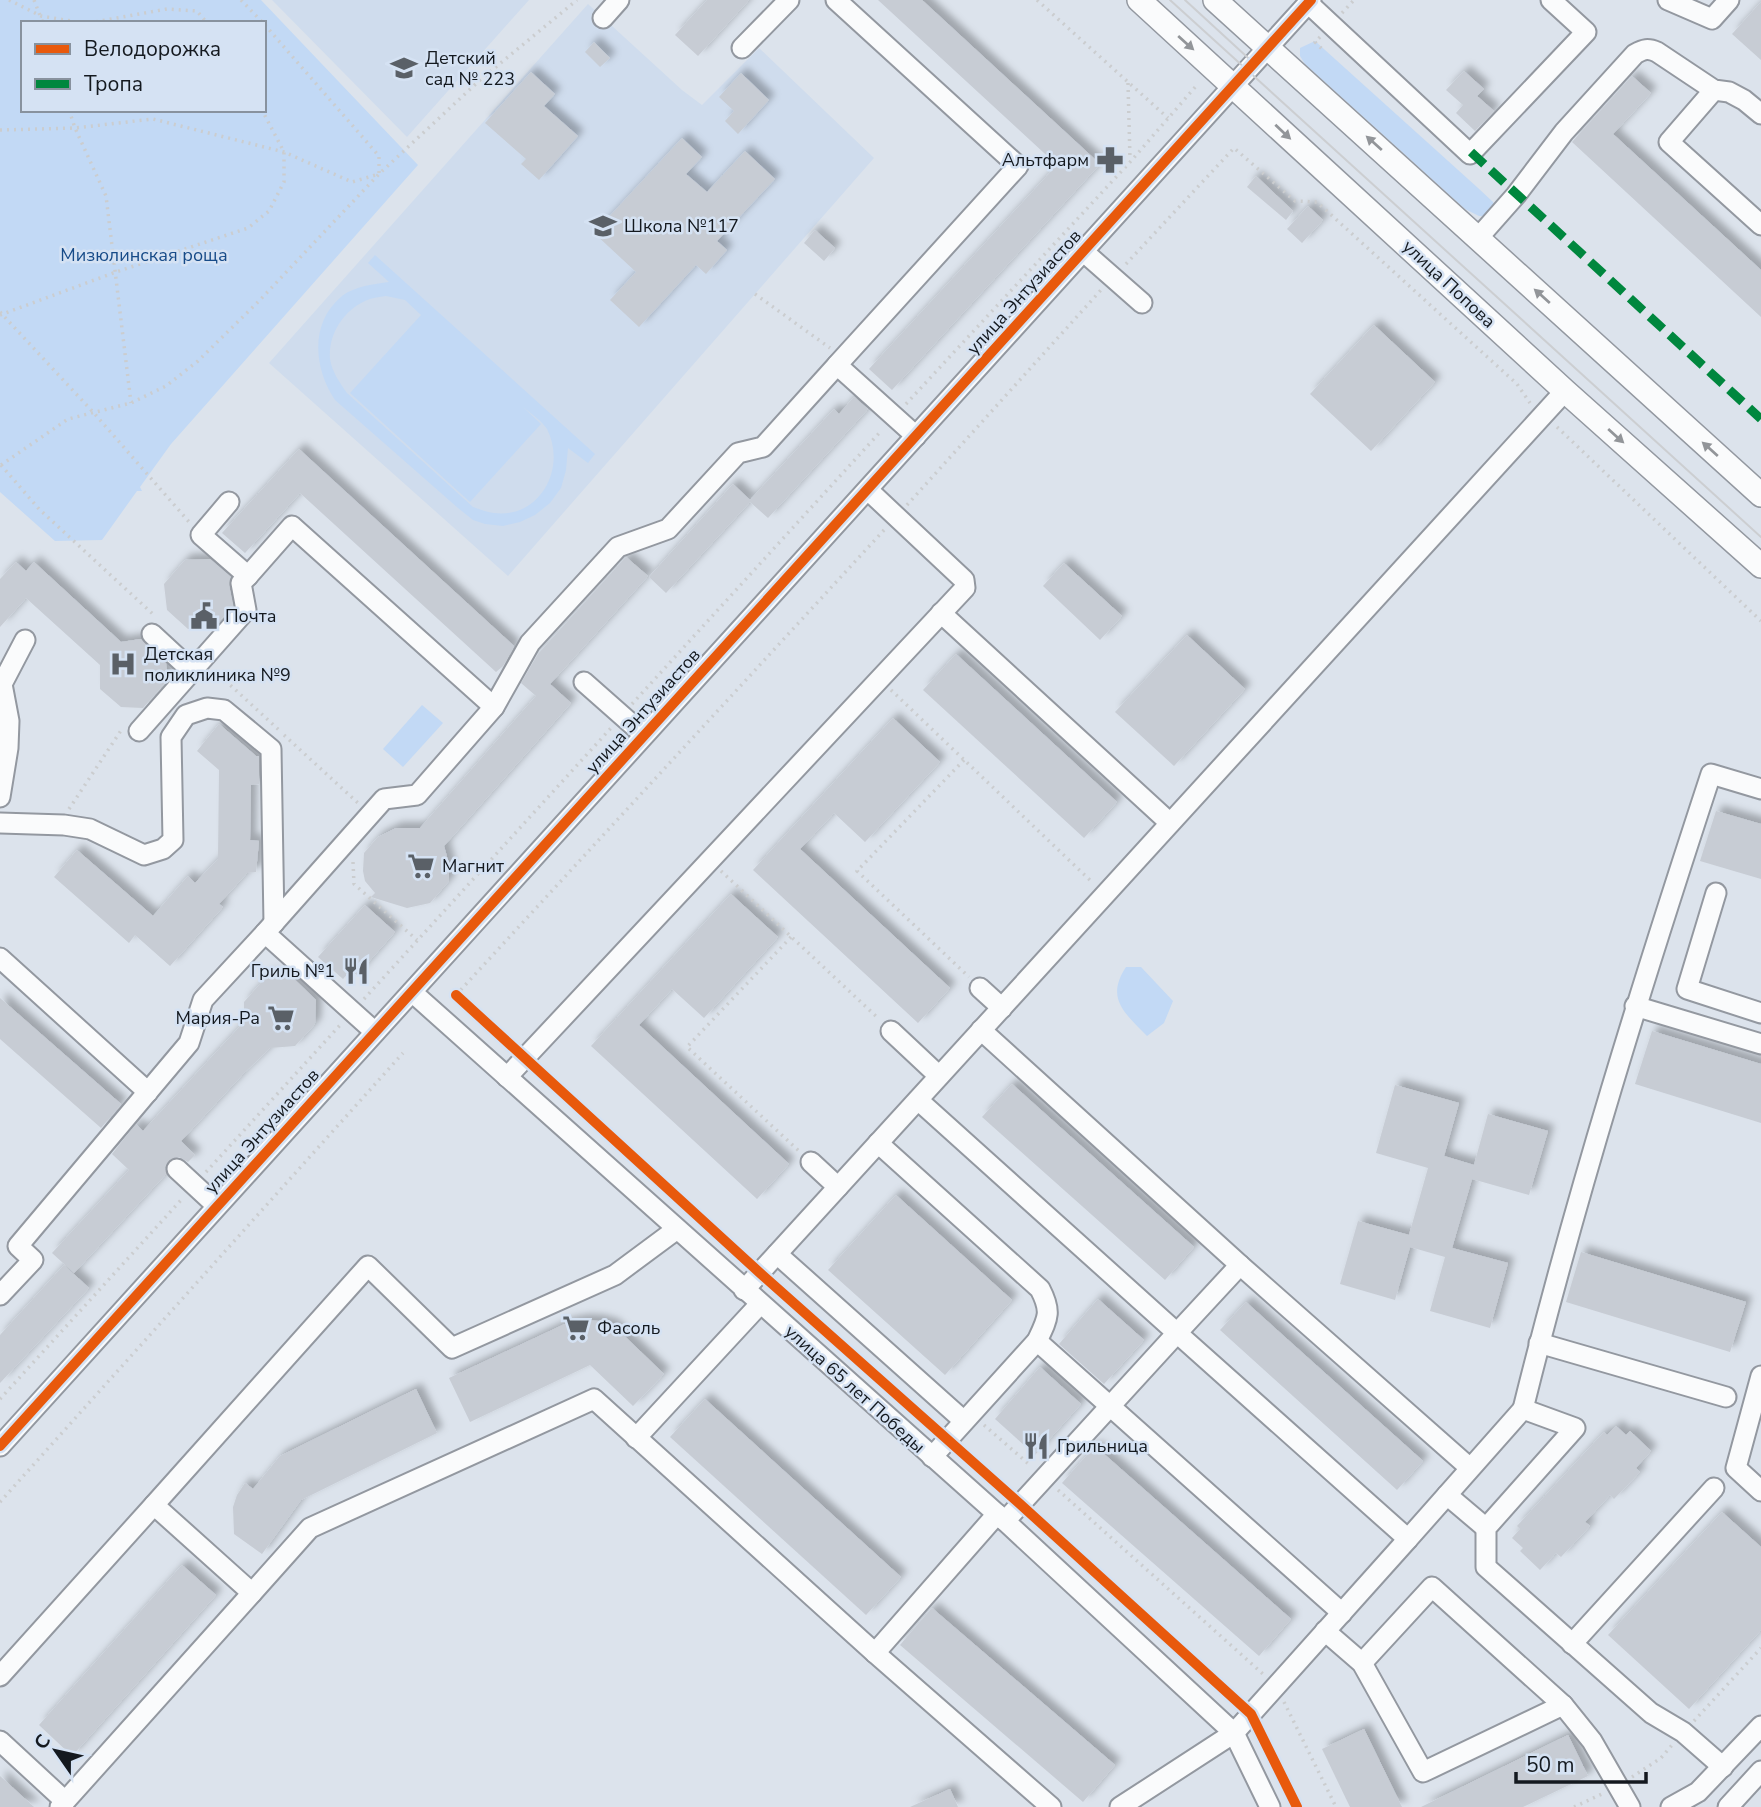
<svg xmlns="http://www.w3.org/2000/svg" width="1761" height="1807" viewBox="0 0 1761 1807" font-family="'Nunito Sans',sans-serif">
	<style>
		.built { fill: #cfdced }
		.green { fill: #c2d9f5; fill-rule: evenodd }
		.building { fill: #c7ccd4; filter: url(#shadow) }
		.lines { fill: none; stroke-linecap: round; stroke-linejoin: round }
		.minor-casing { stroke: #9398a0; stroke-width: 23 }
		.major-casing { stroke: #9398a0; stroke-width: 26 }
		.path { stroke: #cbcdcf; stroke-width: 3.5; stroke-dasharray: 2 5; stroke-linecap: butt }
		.minor { stroke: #fafbfc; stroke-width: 19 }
		.major { stroke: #fafbfc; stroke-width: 23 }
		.tram { stroke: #ccced1; stroke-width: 2 }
		.quiet { stroke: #00873e; stroke-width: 9; stroke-dasharray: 18 9; stroke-linecap: butt }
		.cycleway-casing { stroke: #d5e2f3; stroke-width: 15 }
		.cycleway { stroke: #e8590c; stroke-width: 10 }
		.oneway { fill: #929599 }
		.labels { text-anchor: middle; stroke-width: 5; stroke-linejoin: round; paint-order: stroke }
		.poi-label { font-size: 18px; fill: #14191f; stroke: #d5e2f3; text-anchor: start }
		.park-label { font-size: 18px; fill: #174b88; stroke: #d5e2f3 }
		.street-label { font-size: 18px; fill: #14191f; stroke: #d5e2f3 }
	</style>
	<defs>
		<filter id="shadow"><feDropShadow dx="6" dy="-6" stdDeviation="3.5" flood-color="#0004"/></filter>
	</defs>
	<rect width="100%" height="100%" fill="#dce3ec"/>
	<!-- built -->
	<g class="built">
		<polygon points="272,0 529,0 407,137"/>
		<polygon points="588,4 682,90 702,105 759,48 874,158 508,576 269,363"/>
	</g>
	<!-- green -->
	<g class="green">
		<path d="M 0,0 L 261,0 L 418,165 L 171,444 L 140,487 L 142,491 L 137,491 L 102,540 L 55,541 L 0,492 ZM 23,23 L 264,23 L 264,110 L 23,110 Z"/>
		<polygon points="1315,41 1478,188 1493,202 1495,208 1486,216 1479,216 1465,209 1305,64 1300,56 1300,48"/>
		<path d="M 375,255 L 595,454 L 588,463 L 568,448 L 566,470 L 561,488 L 550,503 L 535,515 L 520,522 L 503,526 L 485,524 L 473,520 L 458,508 L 335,400 C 314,369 309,323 342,296 C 355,286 374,284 389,282 L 368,263 ZM 386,296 L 405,300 L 421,315 L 350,393 L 470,502 L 541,424 L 523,407 C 530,413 542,421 547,429 C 567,468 540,519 494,513 C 487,512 479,509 473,507 L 347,393 C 340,383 332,372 330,359 C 328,335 343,311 365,301 C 371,298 379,297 386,296 Z"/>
		<polygon points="422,705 443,723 403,767 383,749"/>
		<path d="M 1126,967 L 1141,967 L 1173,1001 L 1164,1023 L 1147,1036 C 1125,1013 1105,999 1126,967 Z"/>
	</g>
	<!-- building -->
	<g class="building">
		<polygon points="707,0 749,0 698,56 675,35"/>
		<polygon points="878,0 922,0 1100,164 892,390 869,369 1057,165"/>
		<polygon points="1761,2 1761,60 1732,34"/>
		<polygon points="594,42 610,58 600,67 585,52"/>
		<polygon points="1464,71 1484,89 1477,96 1494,111 1475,131 1456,113 1463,105 1446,90"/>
		<polygon points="531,72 555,94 544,106 578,136 539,180 521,164 526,159 485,123"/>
		<polygon points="741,73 769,100 738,134 725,121 734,111 719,97"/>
		<polygon points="1632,76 1651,93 1613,134 1761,270 1761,317 1572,142"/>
		<polygon points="682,138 702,157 686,174 707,192 745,151 775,179 717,241 727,250 706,274 696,265 639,327 610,300 636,272 594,233"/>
		<polygon points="1256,176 1293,211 1286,220 1247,187"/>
		<polygon points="1308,206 1323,220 1302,243 1287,229"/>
		<polygon points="815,230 835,248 824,261 804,243"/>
		<polygon points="1374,325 1435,382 1371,451 1310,394"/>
		<polygon points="854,397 868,409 768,518 750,502 666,593 649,577 733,484 750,500 834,409 839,414"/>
		<polygon points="299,449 514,646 503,666 496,672 300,493 245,553 222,533"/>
		<polygon points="626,557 648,576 550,684 571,703 444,846 449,864 449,881 430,903 407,908 371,897 375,893 365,881 363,871 364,853 378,837 396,828 420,828 536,696 521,683 538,654"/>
		<polygon points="210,559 231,577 229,585 233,605 213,628 188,629 167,610 164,584 185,560"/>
		<polygon points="16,562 26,571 34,562 121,642 141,639 166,663 168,679 143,708 121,707 100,689 100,665 26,598 0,627 0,579"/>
		<polygon points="1064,563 1122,616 1100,640 1043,586"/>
		<polygon points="1187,635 1245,689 1174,766 1115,712"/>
		<polygon points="956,654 1117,802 1084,838 923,690"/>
		<polygon points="893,718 940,762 865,842 834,813 800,849 950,988 918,1023 753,870"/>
		<polygon points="219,724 256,756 259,756 259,784 251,785 250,840 259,841 256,872 247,873 219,904 223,907 170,966 135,935 129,943 54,877 77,850 153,916 188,876 195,883 218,859 219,770 197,751"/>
		<polygon points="1716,811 1761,824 1761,879 1700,861"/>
		<polygon points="731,894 778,937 704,1018 672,989 639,1025 789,1164 757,1199 591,1046"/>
		<polygon points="365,905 395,932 357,975 351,970 343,979 318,957"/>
		<polygon points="267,976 291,976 316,1000 315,1024 295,1046 270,1048 243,1074 181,1141 195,1155 188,1162 179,1157 169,1160 165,1167 166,1174 74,1273 52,1253 129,1170 112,1154 136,1124 143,1131 244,1022 244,1002"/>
		<polygon points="0,998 121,1104 101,1128 0,1039"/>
		<polygon points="1652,1031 1761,1064 1761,1123 1635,1084"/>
		<polygon points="1012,1084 1194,1247 1165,1280 982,1117"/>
		<polygon points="1395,1085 1459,1103 1444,1156 1474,1165 1488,1114 1548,1131 1529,1195 1472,1179 1452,1248 1508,1263 1490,1328 1430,1311 1445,1257 1410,1247 1395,1300 1340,1284 1358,1221 1409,1235 1428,1168 1376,1153"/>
		<polygon points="896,1195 1012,1300 945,1375 828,1270"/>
		<polygon points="1581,1252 1746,1302 1730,1352 1566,1302"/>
		<polygon points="64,1265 89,1288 0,1383 0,1335"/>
		<polygon points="1098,1299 1144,1340 1104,1384 1059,1344"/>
		<polygon points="1246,1302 1423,1461 1397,1490 1220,1330"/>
		<polygon points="584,1320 599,1321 613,1325 664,1374 633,1406 590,1365 470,1422 449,1378 567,1323"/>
		<polygon points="1040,1367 1081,1404 1035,1455 995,1419"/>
		<polygon points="416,1389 437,1433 301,1500 262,1554 234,1534 233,1507 237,1495 245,1483 253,1489 280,1456"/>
		<polygon points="705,1399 901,1577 866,1615 670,1437"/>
		<polygon points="1616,1426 1626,1435 1630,1431 1651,1451 1636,1468 1640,1472 1614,1499 1610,1495 1585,1522 1590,1526 1561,1557 1556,1553 1540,1570 1520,1551 1523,1548 1512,1538 1520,1529 1517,1526 1604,1432 1607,1435"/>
		<polygon points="1095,1446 1291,1619 1259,1656 1062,1483"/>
		<polygon points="1722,1512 1761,1547 1761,1630 1689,1709 1608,1635"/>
		<polygon points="182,1565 216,1595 72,1756 39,1725"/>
		<polygon points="932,1608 1115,1765 1083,1802 900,1645"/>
		<polygon points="1364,1729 1402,1807 1350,1807 1322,1749"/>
		<polygon points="1568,1735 1588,1776 1523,1807 1421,1807"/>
		<polygon points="0,1776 34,1807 0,1807"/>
		<polygon points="950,1789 958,1807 910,1807"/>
	</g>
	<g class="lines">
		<defs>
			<g id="minor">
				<polyline points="836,0 1018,166 837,365"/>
				<polyline points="1668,0 1712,19 1729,0"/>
				<polyline points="1308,3 1470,154 1586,32 1551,0"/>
				<polyline points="603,18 619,0"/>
				<polyline points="742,48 789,0"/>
				<polyline points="1714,90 1669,142 1761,225"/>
				<path d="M 1478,238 L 1516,195 L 1564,132 L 1635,54 C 1644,49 1648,48 1657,52 L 1714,90 L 1729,92 L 1744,100 L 1761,114"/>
				<polyline points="1084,252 1142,303"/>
				<polyline points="229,502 201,535 248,576 292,526 494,707"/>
				<polyline points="941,613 1170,823"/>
				<polyline points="152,634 192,671"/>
				<polyline points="584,682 644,735"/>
				<polyline points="139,731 246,610 241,583 248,576"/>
				<polyline points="0,797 8,748 9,721 2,684 25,640"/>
				<polyline points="0,823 64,825 90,829 144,855 163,849 173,840 171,737 186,715 207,708 224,710 271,749 274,923"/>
				<polyline points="1716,893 1687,989 1761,1013"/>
				<polyline points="265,933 384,799 417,795 494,707 530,643 618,547 668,529 738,453 763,447 837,365 916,436"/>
				<polyline points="0,958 148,1092"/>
				<polyline points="980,988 1002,1008"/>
				<polyline points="412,992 1005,1521 1234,1733 1270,1807"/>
				<polyline points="1635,1006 1761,1044"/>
				<polyline points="981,1030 1240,1265"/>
				<polyline points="891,1031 939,1076"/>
				<polyline points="507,1077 965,588 964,580 868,490"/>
				<polyline points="918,1100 1177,1333 1005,1521"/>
				<path d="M 878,1143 L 1040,1289 C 1052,1312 1048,1318 1037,1341 L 932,1457"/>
				<polyline points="811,1162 838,1187"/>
				<polyline points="177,1169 217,1206"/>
				<polyline points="777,1254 964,1421"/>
				<polyline points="744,1290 1565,391"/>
				<polyline points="0,1295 33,1260 18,1246 189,1043 203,1000 265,933 375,1032"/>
				<polyline points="1037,1341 1342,1613"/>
				<polyline points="1539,1343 1726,1397"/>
				<polyline points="1761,1376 1736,1468 1761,1491"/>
				<path d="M 1523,1409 C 1576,1195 1642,984 1711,774 L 1761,789"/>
				<polyline points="636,1438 760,1304"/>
				<polyline points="0,1446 1311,0"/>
				<polyline points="1470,1468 1240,1265 1177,1333 1408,1539 1523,1409 1575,1428 1486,1528 1486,1567 1651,1713 1683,1732 1723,1767"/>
				<polyline points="1447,1495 1486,1528"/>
				<polyline points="154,1505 368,1266 452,1348 615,1275 677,1229"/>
				<polyline points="252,1593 310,1528 594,1399 875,1653 1051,1807"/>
				<polyline points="1325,1631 1362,1663 1423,1772 1563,1705"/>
				<polyline points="1572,1644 1714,1488"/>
				<polyline points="875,1653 997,1514"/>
				<polyline points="1362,1663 1432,1587 1563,1705 1592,1741 1630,1807"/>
				<polyline points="0,1676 154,1505 252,1593 60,1807"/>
				<polyline points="0,1741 65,1801"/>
				<polyline points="1120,1807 1234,1733 1408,1539"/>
				<polyline points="1671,1807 1698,1792 1761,1726"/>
				<polyline points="1728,1807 1761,1771"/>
			</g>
			<g id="major">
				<polyline points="1139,0 1565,391 1761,566"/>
				<polyline points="1215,0 1761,495"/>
			</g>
		</defs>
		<!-- minor casing -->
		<use href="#minor" class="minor-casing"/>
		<!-- major casing -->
		<use href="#major" class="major-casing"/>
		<!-- path -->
		<g class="path">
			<polyline points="9,0 41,16 83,23"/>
			<polyline points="34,0 43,23"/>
			<polyline points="241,0 263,23"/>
			<polyline points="1037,0 1168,118"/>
			<polyline points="1342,13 1354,0"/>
			<polyline points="89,23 167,9 197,11 207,23"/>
			<polyline points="1320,37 1315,42 1323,50"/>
			<polyline points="1128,83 1130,159"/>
			<polyline points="69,110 75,128 106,196 131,403"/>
			<polyline points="0,130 75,128 153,119 284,152 352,182 379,174 379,156 264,24"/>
			<polyline points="1126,264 1234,148 1295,201 1317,202 1517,384 1530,403"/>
			<polyline points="755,294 830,348"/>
			<polyline points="0,312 93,412 190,523"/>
			<polyline points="0,315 116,272 248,228 269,211 284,182 284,152 262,110"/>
			<polyline points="906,404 1131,161 1197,85"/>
			<polyline points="1557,427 1761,621"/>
			<polyline points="1,465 68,419 131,403 166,386 198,361 259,301 379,174 480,80 577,0"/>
			<polyline points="1,465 39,509 155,616"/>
			<polyline points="907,505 1101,290"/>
			<polyline points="215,671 279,730"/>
			<polyline points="891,690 1093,883"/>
			<polyline points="632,704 882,430"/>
			<polyline points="284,735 358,803"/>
			<polyline points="964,760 857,871 969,977"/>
			<polyline points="69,809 122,729"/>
			<polyline points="353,862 354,884 417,940"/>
			<polyline points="721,871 879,1019"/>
			<polyline points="791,937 687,1047 799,1151"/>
			<polyline points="456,995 885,529"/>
			<polyline points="364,999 611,728"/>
			<polyline points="206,1172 342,1023"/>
			<polyline points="0,1399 182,1199"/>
			<polyline points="984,1425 1031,1466"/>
			<polyline points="1058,1490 1263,1674"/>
			<polyline points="0,1502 403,1053"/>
			<polyline points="1284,1702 1336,1807"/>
			<polyline points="1694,1721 1761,1648"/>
			<polyline points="1632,1777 1661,1758 1672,1745"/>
			<polyline points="1574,1807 1604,1793"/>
		</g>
		<!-- minor -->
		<use href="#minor" class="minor"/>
		<!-- major -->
		<use href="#major" class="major"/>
		<!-- tram -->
		<g class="tram">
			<polyline points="1170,0 1761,537"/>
			<polyline points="1185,0 1258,67"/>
		</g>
		<!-- quiet -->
		<polyline class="quiet" points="1471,152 1761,419"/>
		<defs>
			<g id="cycleway">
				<polyline points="456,995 760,1273 1020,1504 1251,1714 1297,1807"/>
				<polyline points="0,1446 1311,0"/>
			</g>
		</defs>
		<!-- cycleway casing -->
		<use href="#cycleway" class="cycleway-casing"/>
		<!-- cycleway -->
		<use href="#cycleway" class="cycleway"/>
	</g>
	<!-- one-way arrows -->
	<defs><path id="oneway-solid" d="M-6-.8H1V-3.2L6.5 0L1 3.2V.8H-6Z" transform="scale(1.75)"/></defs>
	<g class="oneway">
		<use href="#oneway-solid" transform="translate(1186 43) rotate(42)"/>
		<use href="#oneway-solid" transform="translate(1283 132) rotate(43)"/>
		<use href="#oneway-solid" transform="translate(1374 143) rotate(-138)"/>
		<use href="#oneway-solid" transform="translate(1542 296) rotate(-138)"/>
		<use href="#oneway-solid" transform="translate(1616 436) rotate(42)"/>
		<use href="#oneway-solid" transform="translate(1710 449) rotate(-138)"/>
	</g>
	<!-- icons -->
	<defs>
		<symbol id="school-bare" viewBox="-9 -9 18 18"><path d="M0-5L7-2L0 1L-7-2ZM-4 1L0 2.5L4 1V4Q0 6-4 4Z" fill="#5a6067" stroke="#d5e2f3" stroke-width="2.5" paint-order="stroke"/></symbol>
		<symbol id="pharmacy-bare" viewBox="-9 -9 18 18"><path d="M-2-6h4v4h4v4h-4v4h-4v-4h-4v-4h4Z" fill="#5a6067" stroke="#d5e2f3" stroke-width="2.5" paint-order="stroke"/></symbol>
		<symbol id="civic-bare" viewBox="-9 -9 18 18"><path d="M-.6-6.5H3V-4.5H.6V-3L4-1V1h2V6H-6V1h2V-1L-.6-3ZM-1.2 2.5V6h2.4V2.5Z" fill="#5a6067" stroke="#d5e2f3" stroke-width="2.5" paint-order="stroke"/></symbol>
		<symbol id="hospital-bare" viewBox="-9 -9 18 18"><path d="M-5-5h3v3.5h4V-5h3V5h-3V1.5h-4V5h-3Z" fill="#5a6067" stroke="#d5e2f3" stroke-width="2.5" paint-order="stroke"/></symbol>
		<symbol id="supermarket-bare" viewBox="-9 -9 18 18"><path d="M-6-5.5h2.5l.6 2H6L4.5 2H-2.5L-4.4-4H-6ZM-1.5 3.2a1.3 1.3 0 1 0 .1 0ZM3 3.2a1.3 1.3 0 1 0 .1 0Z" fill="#5a6067" stroke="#d5e2f3" stroke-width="2.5" paint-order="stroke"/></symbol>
		<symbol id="restaurant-bare" viewBox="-9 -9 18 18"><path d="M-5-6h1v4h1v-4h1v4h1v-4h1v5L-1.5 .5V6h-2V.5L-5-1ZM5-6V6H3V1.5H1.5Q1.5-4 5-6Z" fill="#5a6067" stroke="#d5e2f3" stroke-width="2.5" paint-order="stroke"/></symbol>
	</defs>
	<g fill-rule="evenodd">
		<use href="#school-bare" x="385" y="49" width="38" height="38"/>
		<use href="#pharmacy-bare" x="1091" y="141" width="38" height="38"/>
		<use href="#school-bare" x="584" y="207" width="38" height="38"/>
		<use href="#civic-bare" x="185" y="597" width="38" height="38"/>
		<use href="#hospital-bare" x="104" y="645" width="38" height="38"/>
		<use href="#supermarket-bare" x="402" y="847" width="38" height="38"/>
		<use href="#restaurant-bare" x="337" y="952" width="38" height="38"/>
		<use href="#supermarket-bare" x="262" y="999" width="38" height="38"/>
		<use href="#supermarket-bare" x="557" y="1309" width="38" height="38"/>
		<use href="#restaurant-bare" x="1017" y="1427" width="38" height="38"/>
	</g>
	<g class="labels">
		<!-- poi labels -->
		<g class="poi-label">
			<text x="425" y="64">Детский<tspan x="425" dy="21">сад № 223</tspan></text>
			<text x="1089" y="166" text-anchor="end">Альтфарм</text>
			<text x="624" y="232">Школа №117</text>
			<text x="225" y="622">Почта</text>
			<text x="144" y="660">Детская<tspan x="144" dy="21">поликлиника №9</tspan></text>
			<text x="442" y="872">Магнит</text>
			<text x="335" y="977" text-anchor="end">Гриль №1</text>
			<text x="260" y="1024" text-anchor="end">Мария-Ра</text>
			<text x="597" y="1334">Фасоль</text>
			<text x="1057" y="1452">Грильница</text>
		</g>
		<!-- park labels -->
		<g class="park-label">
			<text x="144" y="261">Мизюлинская роща</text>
		</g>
		<!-- street labels -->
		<g class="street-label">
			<text transform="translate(1449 284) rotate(43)" y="6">улица Попова</text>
			<text transform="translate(1024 292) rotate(-48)" y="6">улица Энтузиастов</text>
			<text transform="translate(643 711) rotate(-48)" y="6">улица Энтузиастов</text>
			<text transform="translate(262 1131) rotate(-48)" y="6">улица Энтузиастов</text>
			<text transform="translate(855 1389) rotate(42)" y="6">улица 65 лет Победы</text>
		</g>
	</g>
	<!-- legend -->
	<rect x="21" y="21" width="245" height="91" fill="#d5e2f3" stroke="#88929e" stroke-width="2"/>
	<rect x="35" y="44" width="35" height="10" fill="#e8590c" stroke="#88929e" stroke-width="2"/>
	<text x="84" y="56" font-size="21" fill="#14191f">Велодорожка</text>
	<rect x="35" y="79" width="35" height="10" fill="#00873e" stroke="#88929e" stroke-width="2"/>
	<text x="84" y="91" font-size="21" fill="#14191f">Тропа</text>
	<!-- north arrow -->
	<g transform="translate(56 1751) rotate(304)" stroke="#d5e2f3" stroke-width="5" paint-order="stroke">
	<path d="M0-5L12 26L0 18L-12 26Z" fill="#14191f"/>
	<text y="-10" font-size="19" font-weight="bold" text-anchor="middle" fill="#14191f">С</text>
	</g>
	<!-- scale -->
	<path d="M1516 1772v10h130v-10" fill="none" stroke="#14191f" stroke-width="3.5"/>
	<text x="1526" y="1772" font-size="21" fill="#14191f" stroke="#d5e2f3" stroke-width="5" paint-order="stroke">50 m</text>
</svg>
